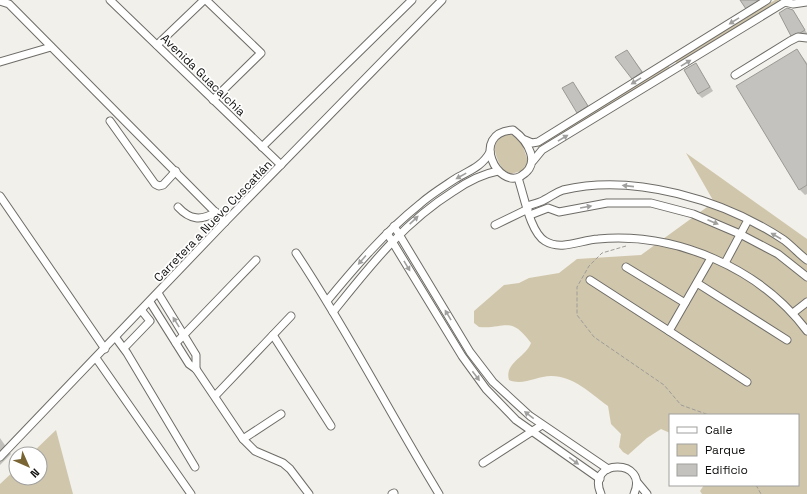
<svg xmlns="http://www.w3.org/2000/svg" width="807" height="494" viewBox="0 0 807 494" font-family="'Space Grotesk',sans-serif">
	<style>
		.green { fill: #d0c6ac }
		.shadow { fill: #0003 }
		.building { fill: #c4c2be; stroke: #9b9994 }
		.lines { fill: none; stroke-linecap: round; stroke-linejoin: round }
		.minor-casing { stroke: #6e6c67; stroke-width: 9 }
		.path { stroke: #9d9c97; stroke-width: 1; stroke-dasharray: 4 2; stroke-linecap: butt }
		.minor { stroke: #fff; stroke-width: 7 }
		.oneway { fill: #9f9f9e }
		.labels { text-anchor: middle; stroke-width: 3.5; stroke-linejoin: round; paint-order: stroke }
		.street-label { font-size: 12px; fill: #0f0f0d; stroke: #fff }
	</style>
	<rect width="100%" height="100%" fill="#f2f0ea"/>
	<!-- green -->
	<g class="green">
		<polygon points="775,0 778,0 780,2 677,64 675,61"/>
		<polygon points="668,65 671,69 540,148 537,147"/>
		<path d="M 510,134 L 521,141 L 528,161 L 524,170 L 511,174 L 503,170 C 494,155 488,138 510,134 Z"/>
		<path d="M 686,153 L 807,239 L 807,494 L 702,494 L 700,491 L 704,485 L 798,485 L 798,415 L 670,415 L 670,433 L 661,429 L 647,438 L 628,455 L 623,452 L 619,447 L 621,434 L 611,424 L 608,406 C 591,394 574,376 551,376 C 537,376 523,386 509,380 C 504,363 526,357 531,343 C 510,315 507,329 479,327 L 474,323 L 474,311 L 504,285 L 519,283 L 529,278 L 559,273 L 577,259 L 641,255 L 714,202 Z"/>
		<polygon points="56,430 73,494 0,494 0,484 16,469 16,478 40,478 40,454 31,454"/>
	</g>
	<!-- shadow -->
	<g class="shadow">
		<polygon points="793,11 807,33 807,35 797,41"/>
		<polygon points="797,50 807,63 807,194 805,195 800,190 737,86"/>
		<polygon points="627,51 646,76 636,82 632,78"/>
		<polygon points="696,64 713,91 702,98 698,94"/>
		<polygon points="573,83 591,110 582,116 578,112"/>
		<polygon points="0,438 11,454 0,465"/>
	</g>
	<!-- building -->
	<g class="building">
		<polygon points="740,0 757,0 758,2 746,9"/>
		<polygon points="787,8 793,10 805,30 792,38 779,13"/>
		<polygon points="797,49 807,65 807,185 799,190 736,86"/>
		<polygon points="627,50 642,72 632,79 615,57"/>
		<polygon points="696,63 710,87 698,94 684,70"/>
		<polygon points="573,82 588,106 577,113 562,88"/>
	</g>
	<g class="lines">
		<defs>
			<g id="minor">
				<polyline points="110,0 281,165"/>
				<polyline points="206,0 261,53 213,100"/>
				<polyline points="0,1 9,4 225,222"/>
				<polyline points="157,45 204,0"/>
				<polyline points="0,62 51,47"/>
				<polyline points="735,75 790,41 798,37 807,38"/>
				<polyline points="110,121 155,184 159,186 163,185 176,171"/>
				<path d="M 513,130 C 528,141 542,164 521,176 C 498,190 469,133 513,130 Z"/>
				<polyline points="525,140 532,143 538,142 767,0"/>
				<polyline points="262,147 412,0"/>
				<polyline points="533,161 542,150 785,2 793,4 807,2"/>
				<path d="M 518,178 C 524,195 530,232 545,241 C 561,251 581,240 598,239 C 676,232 760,268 807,331"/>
				<polyline points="0,196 105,349"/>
				<path d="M 527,206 C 533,204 539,203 544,200 C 551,197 554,193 563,190 C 634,173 724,200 784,240 C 792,246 799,254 807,260"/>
				<path d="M 178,207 C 190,220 201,221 216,212"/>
				<polyline points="530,215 548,208 559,212 607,203 651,203 693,214 740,234 778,254 807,277"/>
				<polyline points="495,225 528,209"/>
				<polyline points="394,226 470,352 493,382 530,416 608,469"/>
				<polyline points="387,233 462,356 486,389 516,420 600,479"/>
				<path d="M 296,253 C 348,331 390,414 439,494"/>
				<polyline points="711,258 669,331 747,382"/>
				<polyline points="725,263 748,220"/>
				<polyline points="626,267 685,303"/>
				<polyline points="590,280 669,331"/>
				<polyline points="697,283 787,340"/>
				<polyline points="158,293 196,355 196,369"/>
				<path d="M 327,301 C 356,266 384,233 420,204 C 430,195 443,187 455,179 C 468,171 482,167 490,152"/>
				<polyline points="150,302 189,364 196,369 243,439 255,451 283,463 290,469 309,494"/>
				<path d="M 333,312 C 370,266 403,223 454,191 C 467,182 482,174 498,171"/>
				<polyline points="793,313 807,302"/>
				<polyline points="273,335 331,426"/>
				<polyline points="116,338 127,353 195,467"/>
				<polyline points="176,343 256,260"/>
				<polyline points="124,348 150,321 142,311"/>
				<polyline points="96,358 191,494"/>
				<polyline points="215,396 291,316"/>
				<polyline points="243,439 281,414"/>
				<polyline points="0,457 225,222 442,0"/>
				<polyline points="483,463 542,425"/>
				<polyline points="637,482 647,494"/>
				<polyline points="392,494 394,493"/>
				<path d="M 601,494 C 585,458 650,458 634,494"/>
			</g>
		</defs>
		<!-- minor casing -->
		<use href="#minor" class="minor-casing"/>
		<!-- path -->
		<g class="path">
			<polyline points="626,246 602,253 589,266 577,287 577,315 594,337 664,385 681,405 709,415"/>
			<polyline points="756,485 761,494"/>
		</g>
		<!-- minor -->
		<use href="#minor" class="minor"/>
	</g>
	<!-- one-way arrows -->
	<defs><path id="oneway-solid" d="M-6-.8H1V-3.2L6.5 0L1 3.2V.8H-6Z"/></defs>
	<g class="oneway">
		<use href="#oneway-solid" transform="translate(734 21) rotate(148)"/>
		<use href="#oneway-solid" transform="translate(686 63) rotate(-31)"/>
		<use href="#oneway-solid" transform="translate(636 81) rotate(148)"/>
		<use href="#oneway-solid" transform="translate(563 138) rotate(-31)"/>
		<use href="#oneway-solid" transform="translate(461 176) rotate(151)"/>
		<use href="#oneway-solid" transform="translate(628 186) rotate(-174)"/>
		<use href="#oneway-solid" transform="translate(586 207) rotate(-10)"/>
		<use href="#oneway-solid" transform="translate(414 220) rotate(-43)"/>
		<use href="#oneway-solid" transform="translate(713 222) rotate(23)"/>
		<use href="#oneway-solid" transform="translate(776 236) rotate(-150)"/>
		<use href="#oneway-solid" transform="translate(362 260) rotate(131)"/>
		<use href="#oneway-solid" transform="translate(407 266) rotate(59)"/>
		<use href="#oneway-solid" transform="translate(448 315) rotate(-121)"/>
		<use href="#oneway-solid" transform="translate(176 322) rotate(-122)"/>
		<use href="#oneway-solid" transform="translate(476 376) rotate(53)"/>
		<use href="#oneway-solid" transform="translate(529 415) rotate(-142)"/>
		<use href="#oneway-solid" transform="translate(574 461) rotate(36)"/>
	</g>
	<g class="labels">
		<!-- street labels -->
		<g class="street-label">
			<text transform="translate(203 75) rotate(44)" y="4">Avenida Guacalchia</text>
			<text transform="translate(213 221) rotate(-46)" y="4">Carretera a Nuevo Cuscatlán</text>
		</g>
	</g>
	<!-- legend -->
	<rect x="669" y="414" width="130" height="72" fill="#ffffff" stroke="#9f9f9e"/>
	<rect x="677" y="427" width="20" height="6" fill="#ffffff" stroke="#9f9f9e"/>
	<text x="705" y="434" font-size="12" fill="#0f0f0d">Calle</text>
	<rect x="677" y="444" width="20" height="12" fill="#d0c6ac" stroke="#9f9f9e"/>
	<text x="705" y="454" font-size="12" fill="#0f0f0d">Parque</text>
	<rect x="677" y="464" width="20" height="12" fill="#c4c2be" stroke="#9f9f9e"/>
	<text x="705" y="474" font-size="12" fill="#0f0f0d">Edificio</text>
	<!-- north arrow -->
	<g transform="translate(28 466) rotate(135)"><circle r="19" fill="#ffffff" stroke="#9f9f9e"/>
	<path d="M0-3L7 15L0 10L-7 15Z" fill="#796534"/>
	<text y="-6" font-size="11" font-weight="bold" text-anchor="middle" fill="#0f0f0d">N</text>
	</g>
</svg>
